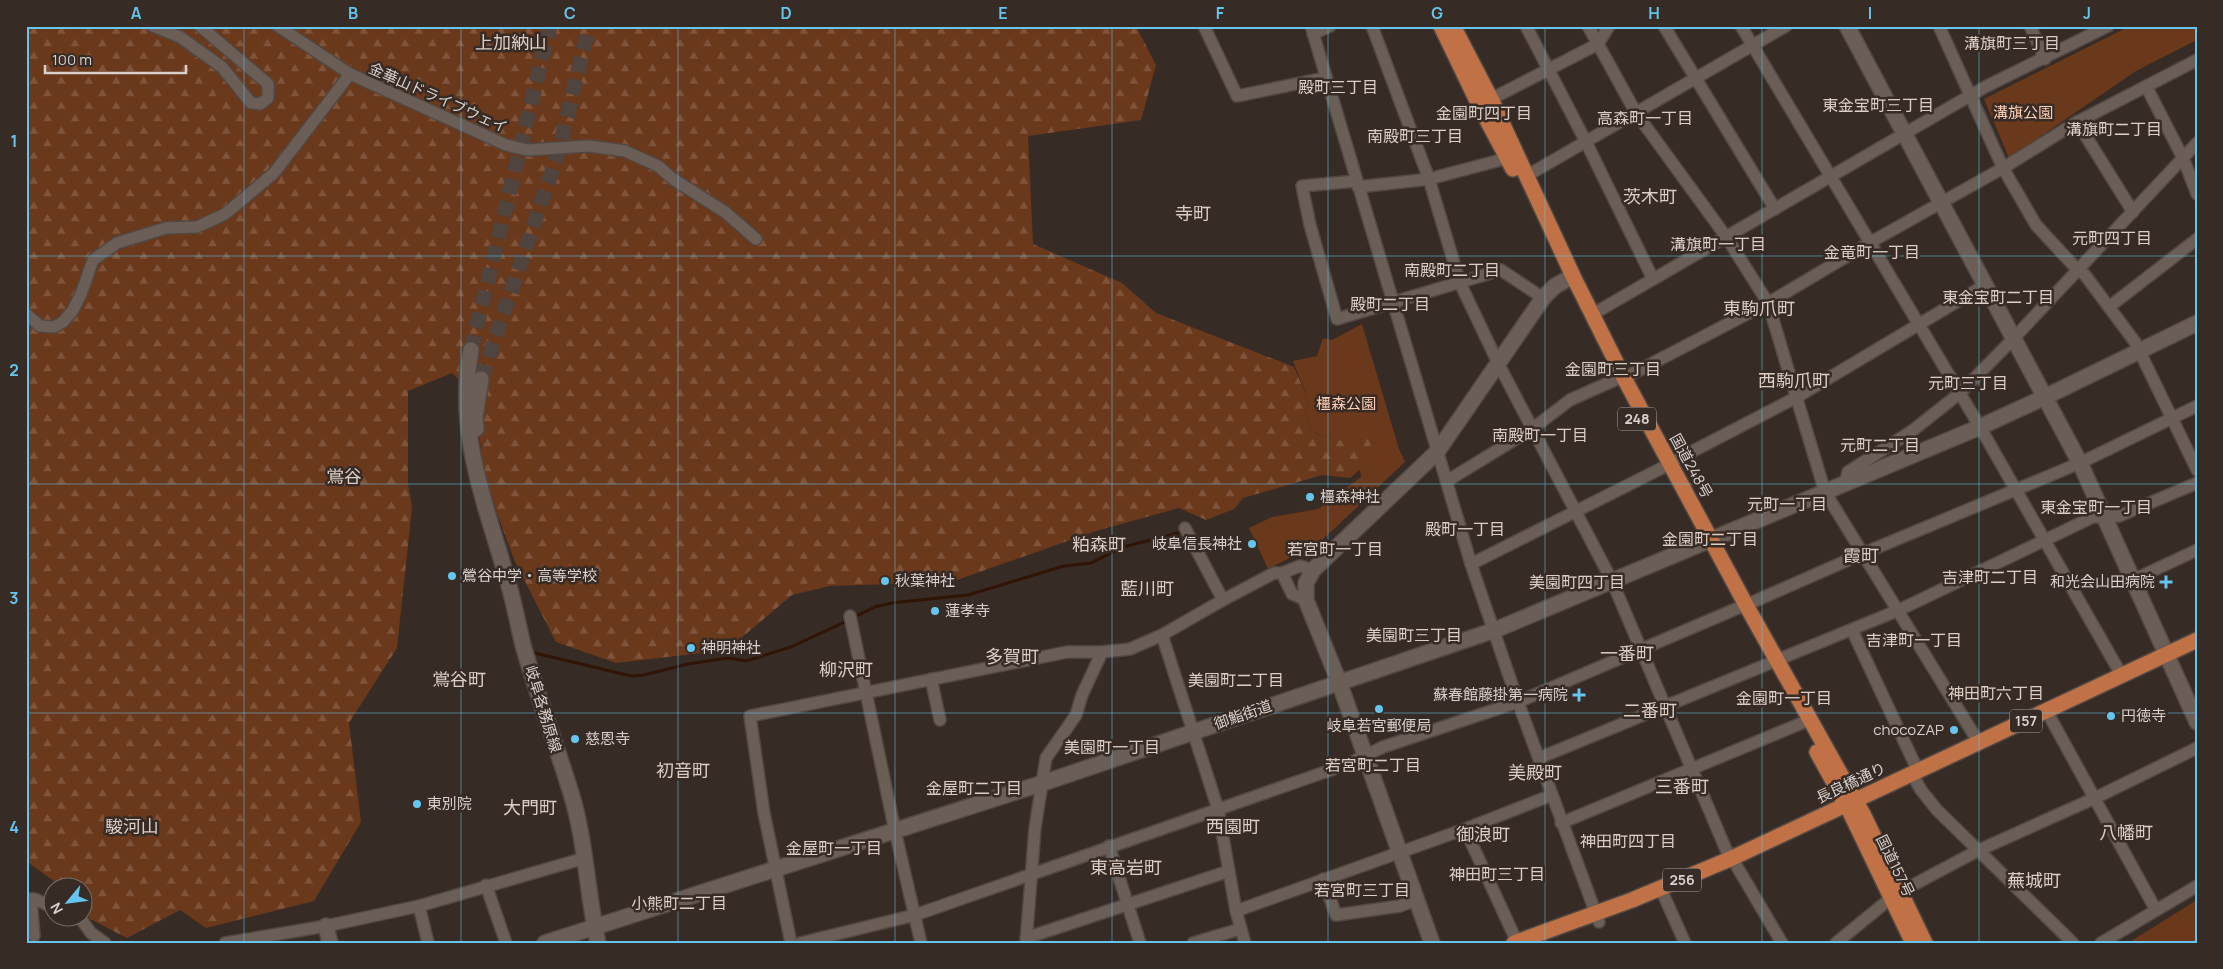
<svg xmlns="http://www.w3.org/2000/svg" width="2223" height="969" viewBox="0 0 2223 969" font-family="Manrope,'Noto Sans JP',sans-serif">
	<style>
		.green { fill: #6a381b }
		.forest { fill: url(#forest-firs) }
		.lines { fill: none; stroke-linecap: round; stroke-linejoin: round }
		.stream { stroke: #301405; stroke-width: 3 }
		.secondary-tunnel { stroke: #4f443e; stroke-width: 15; stroke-dasharray: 15 8; stroke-linecap: butt }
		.street-casing { stroke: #524843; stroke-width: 14 }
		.secondary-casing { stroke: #524843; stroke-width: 18 }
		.highway-casing { stroke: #524843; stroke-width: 18 }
		.street { stroke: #6b5e57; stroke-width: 11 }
		.secondary { stroke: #6b5e57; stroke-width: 15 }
		.highway { stroke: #c07246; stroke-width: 15 }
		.grid { fill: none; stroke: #65c5ef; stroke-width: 1; stroke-opacity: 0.55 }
		.poi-dot { fill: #65c5ef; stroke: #372b25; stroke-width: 2 }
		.labels { text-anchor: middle; stroke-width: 5; stroke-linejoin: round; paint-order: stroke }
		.shield { fill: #372b25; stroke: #a89e9a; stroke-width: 1 }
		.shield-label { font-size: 14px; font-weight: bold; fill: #d8d0cc }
		.street-label { font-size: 15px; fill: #d8d0cc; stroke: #372b25 }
		.park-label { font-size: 15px; fill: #feceb5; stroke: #372b25 }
		.poi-label { font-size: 15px; fill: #d8d0cc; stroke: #372b25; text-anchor: start }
		.neighbourhood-label { font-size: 16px; fill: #dccdc5; stroke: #372b25 }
		.quarter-label { font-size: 18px; fill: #dccdc5; stroke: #372b25 }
		.neatline { fill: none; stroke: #65c5ef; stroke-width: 2 }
		.grid-label { font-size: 16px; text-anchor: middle; font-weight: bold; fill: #65c5ef }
	</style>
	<defs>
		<pattern id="forest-firs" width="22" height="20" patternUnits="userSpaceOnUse" patternTransform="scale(1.25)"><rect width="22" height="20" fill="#6a381b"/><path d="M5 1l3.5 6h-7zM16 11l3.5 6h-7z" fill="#7f543b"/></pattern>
	</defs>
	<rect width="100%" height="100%" fill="#372b25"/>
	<!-- green -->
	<g class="green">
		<polygon points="2130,26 2197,26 2197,40 2136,71 2009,158 1984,99"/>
		<polygon points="1362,324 1399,449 1405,462 1319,543 1268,569 1249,528 1272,517 1318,509 1361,477 1357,444 1335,441 1312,431 1305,415 1308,399 1293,361 1317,356 1323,338 1332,340"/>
		<polygon points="2197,900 2197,943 2128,943"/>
	</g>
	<!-- forest -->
	<polygon class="forest" points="26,26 1136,26 1156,65 1141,120 1028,136 1033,244 1122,283 1156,313 1294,367 1308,399 1305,415 1312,431 1335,441 1372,436 1367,463 1350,478 1322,475 1243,498 1234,509 1206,520 1179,508 1096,531 951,582 830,586 792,595 727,650 616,663 556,642 515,562 484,478 475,394 452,373 408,391 408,484 412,507 397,648 349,723 361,822 314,901 206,928 180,910 127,938 90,919 83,906 82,886 61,886 26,861"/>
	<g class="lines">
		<!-- stream -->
		<g class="stream">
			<polyline points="854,617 875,607 891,603 968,595 1064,566 1091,563 1123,547 1178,533"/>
			<polyline points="535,653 631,676 644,675 688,664 728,658 746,661 791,647 849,620"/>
		</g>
		<!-- secondary-tunnel -->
		<g class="secondary-tunnel">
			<polyline points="471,350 550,26"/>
			<polyline points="481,379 558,154 589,26"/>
		</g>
		<defs>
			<g id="street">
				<polyline points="153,26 180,37 222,67 251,103 260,104 268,98 268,84 200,26"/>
				<polyline points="278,26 350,74 506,145 527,150 589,146 625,151 658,166 673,179 725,212 756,239"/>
				<polyline points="1204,26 1237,96 1325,78"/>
				<polyline points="1311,26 1471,564 1518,702 1599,922"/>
				<polyline points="1372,26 1429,179 1460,283 1498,363 1612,581 1730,859"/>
				<polyline points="1526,26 1586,142 1653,279"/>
				<polyline points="1588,26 1636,113 1727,238 1768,303 1825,492 1979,743"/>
				<polyline points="1664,26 1775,209"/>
				<polyline points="1741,26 1980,427 2122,676"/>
				<polyline points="1939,26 2003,168 2036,225 2074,266 2085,275 2135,342 2197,470"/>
				<polyline points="2030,26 2045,59"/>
				<polyline points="1313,34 1330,26"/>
				<polyline points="2146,86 2183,158 2197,194"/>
				<polyline points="1491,99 1598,44 1609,26"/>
				<polyline points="2077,122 2133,212"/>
				<polyline points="1528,175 1786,26"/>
				<polyline points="1356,181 1302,186 1310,225 1337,319 1501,270 1543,298"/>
				<polyline points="1358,187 1429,179 1508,158"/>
				<polyline points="2109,307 2197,239"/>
				<polyline points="26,314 40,326 54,327 63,322 73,310 81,294 93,260 117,243 166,228 197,227 225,214 274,173 350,74"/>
				<polyline points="1593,314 1985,87 2108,26"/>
				<polyline points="1624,378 1768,303 1871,242 2003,168 2077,122 2197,60"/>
				<polyline points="1670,463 1797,397 1985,285"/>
				<polyline points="1447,481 1532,429 1570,400 1617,379"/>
				<polyline points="1845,483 1848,472 1912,431 1960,393 2013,339 2197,143"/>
				<polyline points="1185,528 1223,600"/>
				<polyline points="1471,564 1662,468"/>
				<polyline points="1282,573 1300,566 1313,570"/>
				<polyline points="2133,580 2197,550"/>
				<polyline points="1746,605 1864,553 2080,463 2197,406"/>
				<polyline points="850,616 895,831 921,943"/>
				<polyline points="1852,630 1918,771"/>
				<polyline points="1162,635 1218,809 1236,911 1245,943"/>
				<polyline points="1777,660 1899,610 2093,517 2119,516 2197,483"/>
				<polyline points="931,679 940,720"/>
				<polyline points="2051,719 2156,910"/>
				<polyline points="1539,758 1768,664"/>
				<polyline points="1916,781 1921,790 1937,810 2073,943"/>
				<polyline points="1561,823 1802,723"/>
				<polyline points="1465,829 1517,942"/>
				<polyline points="1109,846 1140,943"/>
				<polyline points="1736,865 1782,943"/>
				<polyline points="1323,879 1336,915 1400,906 1416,900"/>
				<polyline points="486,885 506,943"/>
				<polyline points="1900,892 1977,851 2095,798 2197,748"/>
				<polyline points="1664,896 1685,943"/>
				<polyline points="26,899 35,899 52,907"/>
				<polyline points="31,899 34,936"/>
				<polyline points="419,906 428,943"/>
				<polyline points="1236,911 1465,829 1552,795"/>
				<polyline points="75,916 81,919 91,933 105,943"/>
				<polyline points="1026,938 1229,871"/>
				<polyline points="225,943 326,926 419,906 585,858"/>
				<polyline points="791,943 764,813 750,716 1067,652 1102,652"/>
				<polyline points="800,943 915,915 1348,764 1383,747 1518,702 1738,608"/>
				<polyline points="1026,943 1035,828 1046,758 1076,715 1082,695 1102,652 1130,649 1162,635 1223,600 1274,573 1282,573 1292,594 1306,600"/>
				<polyline points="1193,943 1240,929"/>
				<polyline points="1836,943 1891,898"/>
				<polyline points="2101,943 2197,886"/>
			</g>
			<g id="secondary">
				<polyline points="1847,26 2080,463 2197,722"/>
				<path d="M 471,350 C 456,428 483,497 505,572 C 513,596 517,621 523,645 C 537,695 556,744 571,793 C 586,842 587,893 598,943"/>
				<polyline points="476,429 475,417 481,379"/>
				<polyline points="326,926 330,943"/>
				<polyline points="545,943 1043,783 1495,630 1980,427 2045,397 2197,323"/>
				<polyline points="1432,943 1339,682 1306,600 1306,583 1313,570 1437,452 1543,298 1555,286 1573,276"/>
			</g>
			<g id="highway">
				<polyline points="1441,26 1479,105 1513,169"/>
				<polyline points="1453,26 1491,99 1573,276 1624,378 1746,605 1864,816 1925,943"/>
				<polyline points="1817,752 1850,812 1913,943"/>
				<polyline points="1514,943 1632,900 1730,859 2197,640"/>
			</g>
		</defs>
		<!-- street casing -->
		<use href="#street" class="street-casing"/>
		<!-- secondary casing -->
		<use href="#secondary" class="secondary-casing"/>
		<!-- highway casing -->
		<use href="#highway" class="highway-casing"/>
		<!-- street -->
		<use href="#street" class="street"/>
		<!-- secondary -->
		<use href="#secondary" class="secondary"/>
		<!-- highway -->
		<use href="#highway" class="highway"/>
	</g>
	<!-- grid -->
	<path class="grid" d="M 244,26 L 244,943M 461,26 L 461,943M 678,26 L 678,943M 895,26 L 895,943M 1112,26 L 1112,943M 1328,26 L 1328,943M 1545,26 L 1545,943M 1762,26 L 1762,943M 1979,26 L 1979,943M 26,256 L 2197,256M 26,484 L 2197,484M 26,713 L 2197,713"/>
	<!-- markers -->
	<g class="poi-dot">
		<circle cx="1310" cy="497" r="5"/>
		<circle cx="1252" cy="544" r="5"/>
		<circle cx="452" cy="576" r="5"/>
		<circle cx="885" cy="581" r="5"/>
		<path d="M2163.5 574.5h5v5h5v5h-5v5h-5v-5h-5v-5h5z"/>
		<circle cx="935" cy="611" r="5"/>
		<circle cx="691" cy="648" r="5"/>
		<path d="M1576.5 687.5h5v5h5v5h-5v5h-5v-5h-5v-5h5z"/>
		<circle cx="1379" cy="709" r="5"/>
		<circle cx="2111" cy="716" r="5"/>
		<circle cx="1954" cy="730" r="5"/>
		<circle cx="575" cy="739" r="5"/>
		<circle cx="417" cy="804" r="5"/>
	</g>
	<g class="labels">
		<!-- shield labels -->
		<g class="shield">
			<rect x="1618" y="407.5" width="38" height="23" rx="4"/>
			<rect x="2010" y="709.5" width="32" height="23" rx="4"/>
			<rect x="1663" y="868.5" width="38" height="23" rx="4"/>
		</g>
		<g class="shield-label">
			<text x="1637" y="424">248</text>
			<text x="2026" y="726">157</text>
			<text x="1682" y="885">256</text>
		</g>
		<!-- street labels -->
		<g class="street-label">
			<text transform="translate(438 98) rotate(24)" y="5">金華山ドライブウェイ</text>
			<text transform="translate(1691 466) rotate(61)" y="5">国道248号</text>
			<text transform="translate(543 709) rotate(73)" y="5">岐阜各務原線</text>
			<text transform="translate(1243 715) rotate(-19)" y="5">御鮨街道</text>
			<text transform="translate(1851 783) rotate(-25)" y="5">長良橋通り</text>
			<text transform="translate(1895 866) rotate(64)" y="5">国道157号</text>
		</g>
		<!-- park labels -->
		<g class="park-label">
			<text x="2023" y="118">溝旗公園</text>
			<text x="1346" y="409">橿森公園</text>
		</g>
		<!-- poi labels -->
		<g class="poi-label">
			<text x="1320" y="502">橿森神社</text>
			<text x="1242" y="549" text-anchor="end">岐阜信長神社</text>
			<text x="462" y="581">鶯谷中学・高等学校</text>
			<text x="895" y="586">秋葉神社</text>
			<text x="2155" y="587" text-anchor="end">和光会山田病院</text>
			<text x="945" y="616">蓮孝寺</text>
			<text x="701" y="653">神明神社</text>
			<text x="1568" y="700" text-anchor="end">蘇春館藤掛第一病院</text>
			<text x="2121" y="721">円徳寺</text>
			<text x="1379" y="731" text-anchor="middle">岐阜若宮郵便局</text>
			<text x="1944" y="735" text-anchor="end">chocoZAP</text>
			<text x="585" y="744">慈恩寺</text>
			<text x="427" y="809">東別院</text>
		</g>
		<!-- neighbourhood labels -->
		<g class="neighbourhood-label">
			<text x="2012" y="49">溝旗町三丁目</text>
			<text x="1338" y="93">殿町三丁目</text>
			<text x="1878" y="111">東金宝町三丁目</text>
			<text x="1484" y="119">金園町四丁目</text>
			<text x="1645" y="124">高森町一丁目</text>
			<text x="2114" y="135">溝旗町二丁目</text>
			<text x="1415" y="142">南殿町三丁目</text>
			<text x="2112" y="244">元町四丁目</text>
			<text x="1718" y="250">溝旗町一丁目</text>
			<text x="1872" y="258">金竜町一丁目</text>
			<text x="1452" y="276">南殿町二丁目</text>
			<text x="1998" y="303">東金宝町二丁目</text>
			<text x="1390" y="310">殿町二丁目</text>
			<text x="1613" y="375">金園町三丁目</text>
			<text x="1968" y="389">元町三丁目</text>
			<text x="1540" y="441">南殿町一丁目</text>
			<text x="1880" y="451">元町二丁目</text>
			<text x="1787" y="510">元町一丁目</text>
			<text x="2096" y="513">東金宝町一丁目</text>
			<text x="1465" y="535">殿町一丁目</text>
			<text x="1710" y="545">金園町二丁目</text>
			<text x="1335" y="555">若宮町一丁目</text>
			<text x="1990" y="583">吉津町二丁目</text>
			<text x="1577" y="588">美園町四丁目</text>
			<text x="1414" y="641">美園町三丁目</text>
			<text x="1914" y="646">吉津町一丁目</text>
			<text x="1236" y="686">美園町二丁目</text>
			<text x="1996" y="699">神田町六丁目</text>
			<text x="1784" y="704">金園町一丁目</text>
			<text x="1112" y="753">美園町一丁目</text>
			<text x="1373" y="771">若宮町二丁目</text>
			<text x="974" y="794">金屋町二丁目</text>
			<text x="1628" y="847">神田町四丁目</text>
			<text x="834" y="854">金屋町一丁目</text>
			<text x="1497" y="880">神田町三丁目</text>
			<text x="1362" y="896">若宮町三丁目</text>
			<text x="679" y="909">小熊町二丁目</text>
		</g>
		<!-- quarter labels -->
		<g class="quarter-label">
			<text x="511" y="49">上加納山</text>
			<text x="1650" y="203">茨木町</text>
			<text x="1193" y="220">寺町</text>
			<text x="1759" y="315">東駒爪町</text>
			<text x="1794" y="387">西駒爪町</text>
			<text x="344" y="483">鴬谷</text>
			<text x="1099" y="551">粕森町</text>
			<text x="1861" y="562">霞町</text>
			<text x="1147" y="595">藍川町</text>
			<text x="1627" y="660">一番町</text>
			<text x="1012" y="663">多賀町</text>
			<text x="846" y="676">柳沢町</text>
			<text x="459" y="686">鴬谷町</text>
			<text x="1650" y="717">二番町</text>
			<text x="683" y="777">初音町</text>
			<text x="1535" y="779">美殿町</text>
			<text x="1682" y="793">三番町</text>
			<text x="530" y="814">大門町</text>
			<text x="132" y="833">駿河山</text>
			<text x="1233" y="833">西園町</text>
			<text x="2126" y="839">八幡町</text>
			<text x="1483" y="841">御浪町</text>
			<text x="1126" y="874">東高岩町</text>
			<text x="2034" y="887">蕪城町</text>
		</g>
	</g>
	<!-- border -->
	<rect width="2223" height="969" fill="none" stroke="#372b25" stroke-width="55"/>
	<!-- north arrow -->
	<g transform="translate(68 902) rotate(241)"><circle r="24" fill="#372b25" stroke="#776d68"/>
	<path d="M0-4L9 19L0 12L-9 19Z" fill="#65c5ef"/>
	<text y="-8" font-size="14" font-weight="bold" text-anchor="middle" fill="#d8d0cc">N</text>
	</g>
	<!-- scale -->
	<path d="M45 65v8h141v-8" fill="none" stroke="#d8d0cc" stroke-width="2.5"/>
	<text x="52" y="65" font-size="15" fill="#d8d0cc" stroke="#372b25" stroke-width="4" paint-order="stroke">100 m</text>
	<rect x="28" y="28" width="2168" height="914" class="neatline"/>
	<g class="grid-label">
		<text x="136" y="19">A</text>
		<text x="353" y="19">B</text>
		<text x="570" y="19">C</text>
		<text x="786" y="19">D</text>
		<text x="1003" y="19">E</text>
		<text x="1220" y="19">F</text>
		<text x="1437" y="19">G</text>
		<text x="1654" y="19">H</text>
		<text x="1870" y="19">I</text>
		<text x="2087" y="19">J</text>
		<text x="14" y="147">1</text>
		<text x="14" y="376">2</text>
		<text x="14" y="604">3</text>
		<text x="14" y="833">4</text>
	</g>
</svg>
